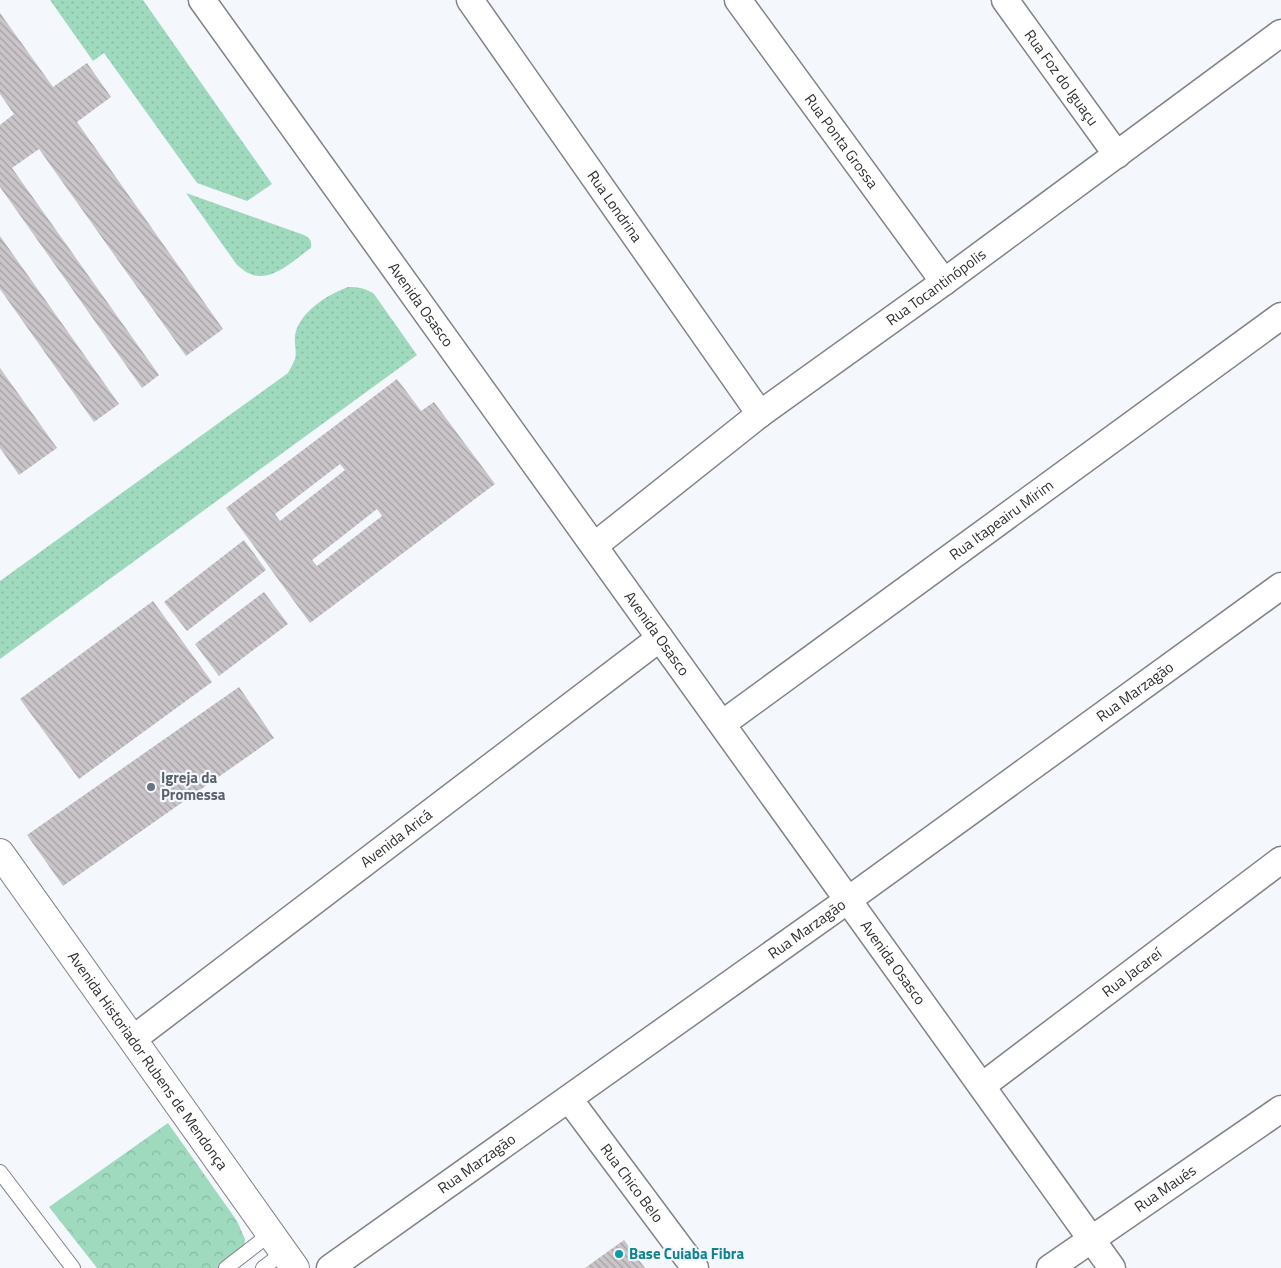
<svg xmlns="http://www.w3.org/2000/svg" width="1281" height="1268" viewBox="0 0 1281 1268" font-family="'Titillium Web',sans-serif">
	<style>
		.grass { fill: url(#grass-dots) }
		.forest { fill: url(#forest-crowns) }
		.building { fill: url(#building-back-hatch); fill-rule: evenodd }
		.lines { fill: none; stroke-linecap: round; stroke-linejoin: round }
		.service-casing { stroke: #818388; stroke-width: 16 }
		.minor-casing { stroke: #818388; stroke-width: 29 }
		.secondary-casing { stroke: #818388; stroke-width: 30 }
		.service { stroke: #fff; stroke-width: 14 }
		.minor { stroke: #fff; stroke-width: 26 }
		.secondary { stroke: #fff; stroke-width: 28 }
		.worship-dot { fill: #6b7280; stroke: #f4f7fc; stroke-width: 2 }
		.culture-dot { fill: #0f9aa8; stroke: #f4f7fc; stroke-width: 2 }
		.labels { text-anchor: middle; stroke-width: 4.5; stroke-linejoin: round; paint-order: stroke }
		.street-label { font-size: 15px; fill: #2d2e30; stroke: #f4f7fc }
		.worship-label { font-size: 15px; font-weight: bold; fill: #5b616d; stroke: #f4f7fc; text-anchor: start }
		.culture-label { font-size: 15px; font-weight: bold; fill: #0d838f; stroke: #f4f7fc; text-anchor: start }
	</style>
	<defs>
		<pattern id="grass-dots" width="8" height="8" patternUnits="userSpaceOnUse" patternTransform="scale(1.25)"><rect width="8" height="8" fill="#9fd9be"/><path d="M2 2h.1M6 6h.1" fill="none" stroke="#89bba4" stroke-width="1.8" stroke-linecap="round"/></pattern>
		<pattern id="forest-crowns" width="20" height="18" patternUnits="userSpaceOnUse" patternTransform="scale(1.25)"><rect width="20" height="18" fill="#9fd9be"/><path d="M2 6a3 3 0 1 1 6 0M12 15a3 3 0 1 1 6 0" fill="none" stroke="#89bba4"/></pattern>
		<pattern id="building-back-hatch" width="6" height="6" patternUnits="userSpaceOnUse" patternTransform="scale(1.25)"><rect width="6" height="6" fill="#cac5c8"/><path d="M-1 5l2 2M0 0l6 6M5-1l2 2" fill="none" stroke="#a4a0a3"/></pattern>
	</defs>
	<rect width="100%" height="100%" fill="#f4f7fc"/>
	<!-- grass -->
	<g class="grass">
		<polygon points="50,0 143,0 272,184 247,201 197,183 104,53 93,61"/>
		<path d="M 186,193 L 304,235 C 310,238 312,241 311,248 C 293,260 270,286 246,272 C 243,270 240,267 237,265 Z"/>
		<path d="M 348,287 C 358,287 366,288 374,294 L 417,355 L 0,659 L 0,581 L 288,373 C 290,369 293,364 295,359 C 297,352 294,343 295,336 C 298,313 328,294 348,287 Z"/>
	</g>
	<!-- forest -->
	<polygon class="forest" points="168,1123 237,1221 245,1239 244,1250 220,1268 97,1268 49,1207"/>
	<!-- building -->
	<g class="building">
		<polygon points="0,13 53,87 87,63 111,97 77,122 223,329 186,356 39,149 12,168 159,375 142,388 0,187 0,125 14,114 0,94"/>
		<polygon points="0,236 119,404 94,422 0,289"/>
		<polygon points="0,368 57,448 19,475 0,448"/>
		<path d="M 397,379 L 421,411 L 434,402 L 495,484 L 310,623 L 226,508 ZM 340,464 L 345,470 L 280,521 L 275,514 ZM 377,509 L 382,516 L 317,566 L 312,560 Z"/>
		<polygon points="244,540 266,570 187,631 164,602"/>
		<polygon points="264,592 288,624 219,676 195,644"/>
		<polygon points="153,601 212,682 79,779 20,699"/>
		<polygon points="239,687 274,738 63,886 27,835"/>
		<polygon points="624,1240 645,1268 585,1268"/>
	</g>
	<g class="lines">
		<defs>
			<g id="service">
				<polyline points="0,1172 73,1268"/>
				<polyline points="226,1268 270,1234"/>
				<polyline points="263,1268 284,1252"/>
			</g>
			<g id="minor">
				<path id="s1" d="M 202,0 L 1112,1268"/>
				<path id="s2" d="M 470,0 L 760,414"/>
				<path id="s3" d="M 738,0 L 944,282"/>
				<path id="s4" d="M 1005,0 L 1117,155"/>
				<path id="s5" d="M 594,546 L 760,414 L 944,282 L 1281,33"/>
				<path id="s6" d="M 722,724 L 1281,316"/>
				<path id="s7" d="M 133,1039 L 660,638"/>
				<path id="s8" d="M 982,1086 L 1281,860"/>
				<path id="s9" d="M 569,1099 L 695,1268"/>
				<path id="s10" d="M 330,1268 L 848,900 L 1281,586"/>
				<path id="s11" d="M 1050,1268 L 1281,1109"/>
			</g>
			<g id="secondary">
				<path id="s12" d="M 0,853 L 295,1268"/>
			</g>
		</defs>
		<!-- service casing -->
		<use href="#service" class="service-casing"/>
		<!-- minor casing -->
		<use href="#minor" class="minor-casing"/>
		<!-- secondary casing -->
		<use href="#secondary" class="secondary-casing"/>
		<!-- service -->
		<use href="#service" class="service"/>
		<!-- minor -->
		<use href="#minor" class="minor"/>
		<!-- secondary -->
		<use href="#secondary" class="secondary"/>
	</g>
	<!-- markers -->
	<circle class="worship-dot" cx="151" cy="787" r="5"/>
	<circle class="culture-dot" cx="619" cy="1254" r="5"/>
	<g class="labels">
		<!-- street labels -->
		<g class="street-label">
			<text dy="5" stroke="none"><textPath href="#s4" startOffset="96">Rua Foz do Iguaçu</textPath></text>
			<text dy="5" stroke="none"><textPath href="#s3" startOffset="175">Rua Ponta Grossa</textPath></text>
			<text dy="5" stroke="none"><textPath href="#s2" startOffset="252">Rua Londrina</textPath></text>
			<text dy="5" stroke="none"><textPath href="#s5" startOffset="429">Rua Tocantinópolis</textPath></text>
			<text dy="5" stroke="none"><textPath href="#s1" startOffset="375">Avenida Osasco</textPath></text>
			<text dy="5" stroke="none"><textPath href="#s6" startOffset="346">Rua Itapeairu Mirim</textPath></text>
			<text dy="5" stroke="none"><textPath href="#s1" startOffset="780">Avenida Osasco</textPath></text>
			<text dy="5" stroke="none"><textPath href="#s10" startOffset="990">Rua Marzagão</textPath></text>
			<text dy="5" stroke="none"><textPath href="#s7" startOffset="331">Avenida Aricá</textPath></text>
			<text dy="5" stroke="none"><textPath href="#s10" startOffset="585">Rua Marzagão</textPath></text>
			<text dy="5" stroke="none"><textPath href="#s1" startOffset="1185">Avenida Osasco</textPath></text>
			<text dy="5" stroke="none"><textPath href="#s8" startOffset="188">Rua Jacareí</textPath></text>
			<text dy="5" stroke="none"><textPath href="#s12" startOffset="255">Avenida Historiador Rubens de Mendonça</textPath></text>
			<text dy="5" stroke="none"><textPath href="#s10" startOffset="180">Rua Marzagão</textPath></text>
			<text dy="5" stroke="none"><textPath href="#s9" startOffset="105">Rua Chico Belo</textPath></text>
			<text dy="5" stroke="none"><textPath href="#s11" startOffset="140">Rua Maués</textPath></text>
		</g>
		<!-- worship labels -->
		<g class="worship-label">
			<text x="161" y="783">Igreja da<tspan x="161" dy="17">Promessa</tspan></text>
		</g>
		<!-- culture labels -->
		<g class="culture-label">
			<text x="629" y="1259">Base Cuiaba Fibra</text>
		</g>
	</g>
</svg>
